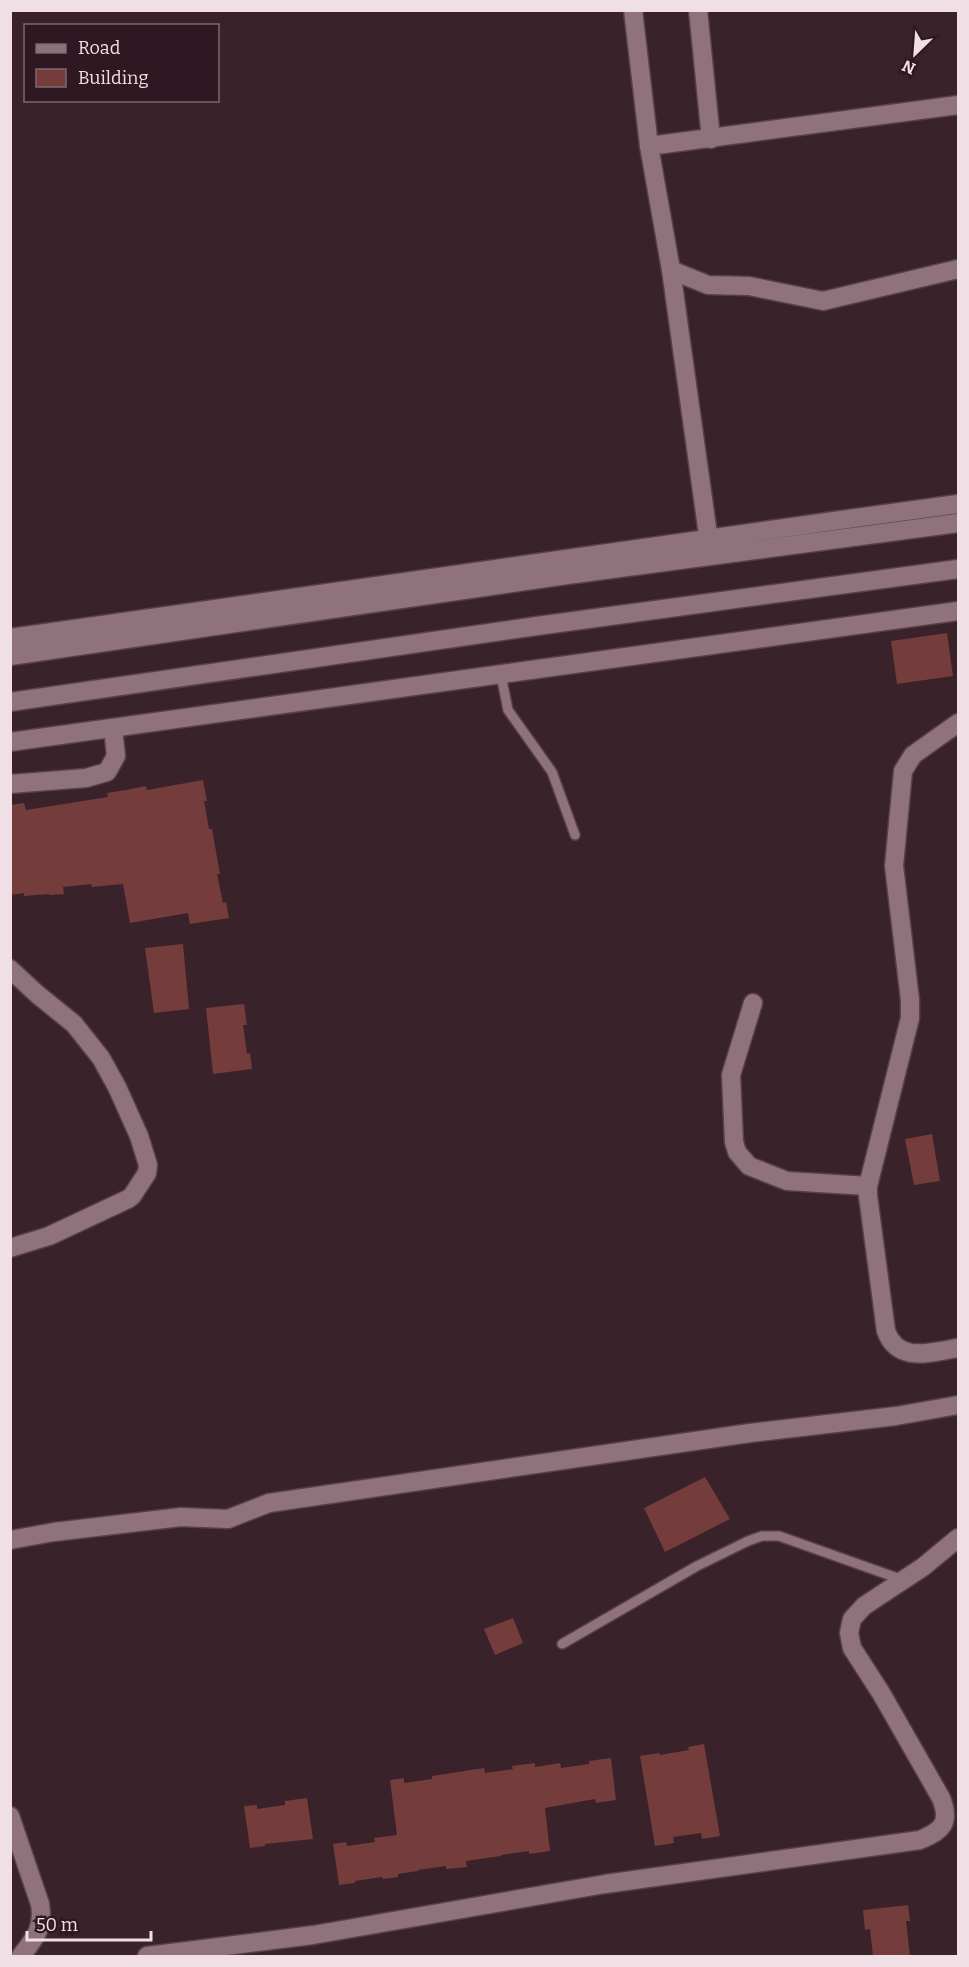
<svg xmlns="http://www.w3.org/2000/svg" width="969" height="1967" viewBox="0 0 969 1967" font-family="Bitter,serif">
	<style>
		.building { fill: #743c3a }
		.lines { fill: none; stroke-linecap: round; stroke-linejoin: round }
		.lane-casing { stroke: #56414a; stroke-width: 12 }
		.street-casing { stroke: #56414a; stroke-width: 21 }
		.secondary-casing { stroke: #56414a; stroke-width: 21 }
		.lane { stroke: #90727c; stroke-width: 9 }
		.street { stroke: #90727c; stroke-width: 18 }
		.secondary { stroke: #90727c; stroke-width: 18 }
	</style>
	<rect width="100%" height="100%" fill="#3a222a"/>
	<!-- building -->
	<g class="building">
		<polygon points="947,633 953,676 897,684 891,641"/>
		<polygon points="203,780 207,801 204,801 209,829 212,829 220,874 217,874 223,903 226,902 229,918 190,924 188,913 130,923 123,884 92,887 91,884 63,887 64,894 49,895 49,894 24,896 24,893 10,895 10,805 24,803 26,810 108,797 107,793 126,790 146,786 147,790"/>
		<polygon points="183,944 189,1009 154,1013 145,948"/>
		<polygon points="244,1004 247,1025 243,1025 247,1054 250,1053 252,1069 213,1074 206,1008"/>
		<polygon points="932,1134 940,1181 914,1185 905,1139"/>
		<polygon points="705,1477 730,1519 665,1552 644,1508"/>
		<polygon points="513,1618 523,1643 495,1655 484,1629"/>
		<polygon points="704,1744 720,1836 702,1839 701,1833 673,1837 674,1843 655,1846 640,1756 659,1753 660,1755 689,1750 688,1747"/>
		<polygon points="611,1758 616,1800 596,1803 595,1799 545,1808 550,1851 529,1854 529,1851 501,1855 501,1856 466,1861 467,1867 446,1869 446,1866 418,1870 418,1871 398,1874 398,1877 383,1879 382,1877 355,1881 355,1883 339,1885 333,1844 346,1842 347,1846 375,1842 374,1838 397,1835 390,1780 404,1778 404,1783 432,1779 432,1776 484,1768 485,1773 513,1769 512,1766 535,1763 535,1767 560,1763 561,1768 589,1764 589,1761"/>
		<polygon points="307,1798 313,1839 265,1844 265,1846 250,1848 244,1806 257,1805 257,1809 285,1805 285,1801"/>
		<polygon points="908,1905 910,1921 906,1921 910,1956 873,1956 870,1929 865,1930 863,1910"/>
	</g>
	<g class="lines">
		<defs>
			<g id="lane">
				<polyline points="501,675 508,710 552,772 575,835"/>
				<polyline points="562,1644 697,1566 748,1541 762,1536 779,1536 903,1580"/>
			</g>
			<g id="street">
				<polyline points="633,10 649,146 671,270 710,549"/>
				<polyline points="698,10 711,139"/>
				<polyline points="649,146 958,105"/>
				<polyline points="671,270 708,285 749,286 823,301 958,269"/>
				<path d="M 10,638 C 327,594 642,546 958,504"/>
				<path d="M 958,723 L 913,755 L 903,771 L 894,866 L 910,1000 L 910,1018 L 868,1186 L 868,1196 L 886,1331 C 898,1364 931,1352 958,1348"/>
				<polyline points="10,742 958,611"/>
				<polyline points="10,784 86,778 107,772 116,756 113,728"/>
				<polyline points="10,969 37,994 74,1024 101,1058 117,1087 139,1136 148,1165 147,1173 132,1196 128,1199 49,1236 10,1248"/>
				<polyline points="753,1003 731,1075 734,1142 737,1152 749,1166 787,1181 868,1186"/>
				<polyline points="10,1540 54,1532 181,1517 228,1519 269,1503 750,1433 896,1416 958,1405"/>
				<path d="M 10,1816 L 40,1904 C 44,1928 35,1938 21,1956"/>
				<path d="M 147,1956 L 313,1935 L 605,1884 L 920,1840 C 942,1831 951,1823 941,1798 L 881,1693 L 852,1648 L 849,1633 L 852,1619 L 864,1606 L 923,1567 L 958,1538"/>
			</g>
			<g id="secondary">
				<polyline points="10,656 567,575 958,523"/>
				<polyline points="10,702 544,625 958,569"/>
			</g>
		</defs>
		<!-- lane casing -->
		<use href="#lane" class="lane-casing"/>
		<!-- street casing -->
		<use href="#street" class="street-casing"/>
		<!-- secondary casing -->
		<use href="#secondary" class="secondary-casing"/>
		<!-- lane -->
		<use href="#lane" class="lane"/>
		<!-- street -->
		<use href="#street" class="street"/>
		<!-- secondary -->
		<use href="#secondary" class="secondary"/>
	</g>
	<!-- border -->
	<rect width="969" height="1967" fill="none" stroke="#f0dfe5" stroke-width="24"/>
	<!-- legend -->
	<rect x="24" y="24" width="195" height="78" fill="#2f1821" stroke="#7c686f" stroke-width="1.5"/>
	<rect x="36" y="44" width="30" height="9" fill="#90727c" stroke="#7c686f" stroke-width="1.5"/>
	<text x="78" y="54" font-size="18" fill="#f0dfe5">Road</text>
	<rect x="36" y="69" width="30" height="18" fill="#743c3a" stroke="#7c686f" stroke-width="1.5"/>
	<text x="78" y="84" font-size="18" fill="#f0dfe5">Building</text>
	<!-- north arrow -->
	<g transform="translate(915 54) rotate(205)" stroke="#2f1821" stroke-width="4.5" paint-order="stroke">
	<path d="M0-4.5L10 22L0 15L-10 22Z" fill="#f0dfe5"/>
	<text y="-9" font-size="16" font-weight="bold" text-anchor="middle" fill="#f0dfe5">N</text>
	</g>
	<!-- scale -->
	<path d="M27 1931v9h124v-9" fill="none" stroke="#f0dfe5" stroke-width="3"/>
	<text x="36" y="1931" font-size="18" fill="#f0dfe5" stroke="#2f1821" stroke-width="4.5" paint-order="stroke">50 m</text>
</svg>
